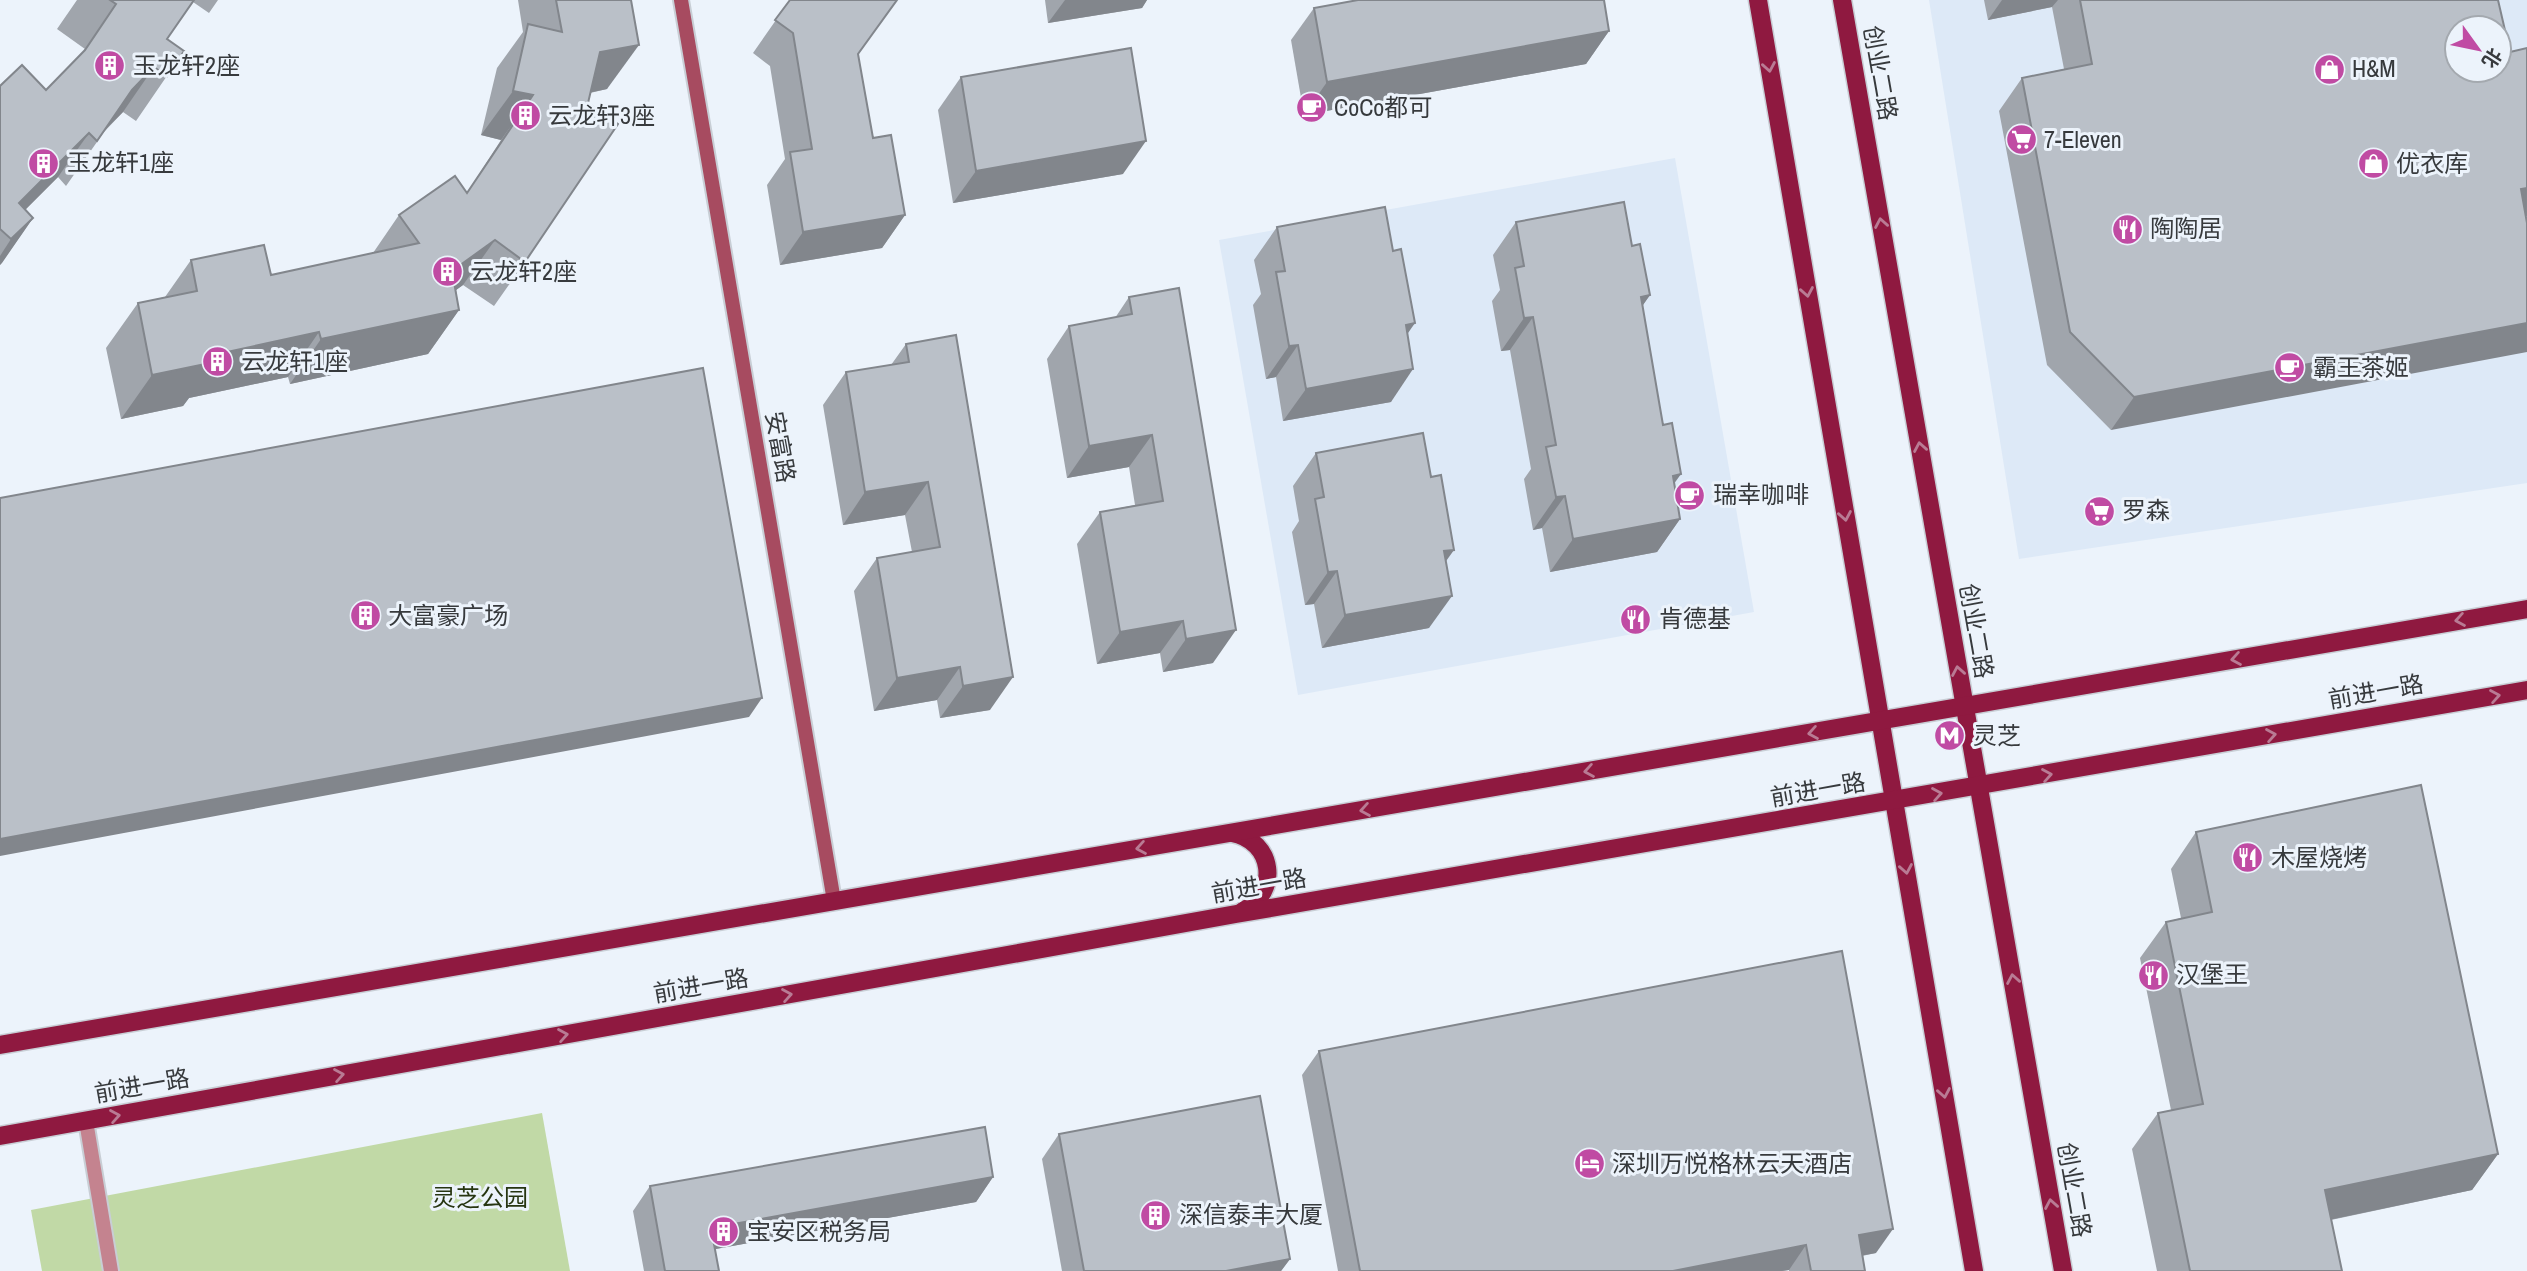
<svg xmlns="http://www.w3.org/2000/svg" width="2527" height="1271" viewBox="0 0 2527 1271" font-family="'Archivo Narrow','Noto Sans SC',sans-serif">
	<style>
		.built { fill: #dde9f7; fill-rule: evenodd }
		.green { fill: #c1d9a6 }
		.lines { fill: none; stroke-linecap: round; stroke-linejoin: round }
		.street-casing { stroke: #c8ced5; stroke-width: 18 }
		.secondary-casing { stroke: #c8ced5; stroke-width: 18 }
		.primary-casing { stroke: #c8ced5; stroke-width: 21 }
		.street { stroke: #c4838f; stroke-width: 14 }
		.secondary { stroke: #a74b60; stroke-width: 14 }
		.primary { stroke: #8f1940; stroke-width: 18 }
		.wall { fill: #a0a5ac }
		.shaded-wall { fill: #82868c }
		.building { fill: #bac0c8; stroke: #82868c; stroke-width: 2; fill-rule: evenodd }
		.oneway { stroke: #b97b94 }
		.labels { text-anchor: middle; stroke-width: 6; stroke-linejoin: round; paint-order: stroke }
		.poi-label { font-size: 24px; fill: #373a3d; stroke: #ecf3fb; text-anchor: start }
		.street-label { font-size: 24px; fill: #373a3d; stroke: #ecf3fb }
		.park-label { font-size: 24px; fill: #263511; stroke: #ecf3fb }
	</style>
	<rect width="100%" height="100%" fill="#ecf3fb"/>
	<!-- built -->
	<g class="built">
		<path d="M 1929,0 L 2527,0 L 2527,483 L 2019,559 ZM 2457,28 L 2499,28 L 2499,70 L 2457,70 Z"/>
		<polygon points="1675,158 1754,612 1298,695 1219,240"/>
	</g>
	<!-- green -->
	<polygon class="green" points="542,1113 570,1271 42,1271 31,1210"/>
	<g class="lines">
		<defs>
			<polyline id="street" points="86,1121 111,1271"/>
			<polyline id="secondary" points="681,0 834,901"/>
			<g id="primary">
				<polyline points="1758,0 1974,1271"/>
				<polyline points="1842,0 2063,1271"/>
				<path d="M 1232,833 C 1274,841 1280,892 1243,911"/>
				<polyline points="0,1045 2527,609"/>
				<polyline points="0,1136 1236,914 2527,690"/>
			</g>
		</defs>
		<!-- street casing -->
		<use href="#street" class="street-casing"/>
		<!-- secondary casing -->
		<use href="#secondary" class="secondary-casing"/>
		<!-- primary casing -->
		<use href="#primary" class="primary-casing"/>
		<!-- street -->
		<use href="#street" class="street"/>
		<!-- secondary -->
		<use href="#secondary" class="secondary"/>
		<!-- primary -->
		<use href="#primary" class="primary"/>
	</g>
	<!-- wall -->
	<g class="wall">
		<polygon points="77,0 218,0 209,13 193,2 167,39 184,51 136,121 123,112 104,132 66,186 58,177 25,210 33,218 0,265 0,86 46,90 83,52 85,49 57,29"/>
		<polygon points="518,0 631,0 607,89 590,93 525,262 494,306 463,285 456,290 459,310 428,354 290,384 288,377 189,398 183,406 121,419 106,348 138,303 165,297 191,260 271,275 373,253 399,215 467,193 501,140 481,135 497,68 523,32"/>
		<polygon points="790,0 858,55 873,138 905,215 882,248 780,265 767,185 785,159 770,66 753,53"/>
		<polygon points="1045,0 1147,0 1142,8 1048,23"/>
		<polygon points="1984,0 2498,0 2510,52 2527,48 2527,216 2111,430 2047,365 1999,111 2022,78 2064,69 2052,7 1988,20"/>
		<polygon points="1314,8 1609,31 1586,64 1304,115 1291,40"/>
		<polygon points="961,77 1123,174 953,203 938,110"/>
		<polygon points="1516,222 1632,246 1650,295 1642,306 1680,519 1657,552 1550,572 1542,528 1533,530 1524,479 1531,469 1510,350 1501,351 1492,301 1500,290 1493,255"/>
		<polygon points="1277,227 1407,334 1391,402 1283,421 1276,377 1266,379 1253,305 1261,294 1254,260"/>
		<polygon points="1129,297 1213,663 1163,672 1160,653 1097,664 1077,544 1100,512 1135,505 1129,467 1067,478 1047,359 1069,326 1115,318"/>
		<polygon points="906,344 990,710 940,718 937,700 874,711 854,591 877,558 912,552 905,515 843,525 823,405 846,372 891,365"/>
		<polygon points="1316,453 1431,477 1446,560 1429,628 1322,648 1314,604 1305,605 1292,532 1299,521 1293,486"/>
		<polygon points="2196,832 2498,1154 2472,1190 2331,1220 2342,1271 2157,1271 2132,1149 2158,1113 2171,1110 2140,958 2166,922 2181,918 2171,869"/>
		<polygon points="1319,1051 1876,1253 1862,1256 1865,1271 1789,1271 1789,1270 1782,1271 1338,1271 1302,1075"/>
		<polygon points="1059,1134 1290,1259 1281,1271 1062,1271 1042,1159"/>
		<polygon points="993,1177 976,1202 715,1249 719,1271 644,1271 633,1211 650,1186"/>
	</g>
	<!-- shaded-wall -->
	<g class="shaded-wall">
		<polygon points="1065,0 1147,0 1142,8 1048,23"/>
		<polygon points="2002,0 2058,0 2052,7 1988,20"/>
		<polygon points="1609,31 1586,64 1304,115 1327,82"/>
		<polygon points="639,45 607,89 569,97 600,52"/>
		<polygon points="154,67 123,112 101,134 132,90"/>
		<polygon points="513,91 533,95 501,140 481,135"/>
		<polygon points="89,133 58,177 3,232 19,203"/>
		<polygon points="1146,141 1123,174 953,203 976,171"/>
		<polygon points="2527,188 2527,216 2498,221 2521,189"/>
		<polygon points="905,215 882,248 780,265 803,232"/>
		<polygon points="33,218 2,263 0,265 0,256 11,239"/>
		<polygon points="495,240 463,285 420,316 452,271"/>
		<polygon points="1650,295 1627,328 1641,297"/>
		<polygon points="459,310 428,354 290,384 321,339"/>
		<polygon points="1533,317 1510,350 1501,351 1524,318"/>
		<polygon points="1415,323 1392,356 1406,325"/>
		<polygon points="2527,323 2527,352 2111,430 2134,397"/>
		<polygon points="319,332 288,377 189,398 183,406 121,419 152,375 213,355"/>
		<polygon points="1298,345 1276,377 1266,379 1289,346"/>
		<polygon points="1413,369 1391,402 1283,421 1306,389"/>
		<polygon points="1152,435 1129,467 1067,478 1089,446"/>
		<polygon points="1681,474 1658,506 1673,476"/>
		<polygon points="928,482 905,515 843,525 865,492"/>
		<polygon points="1565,496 1542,528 1533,530 1556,497"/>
		<polygon points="1680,519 1657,552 1550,572 1573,539"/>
		<polygon points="1454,550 1431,582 1444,551"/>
		<polygon points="1337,571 1314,604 1305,605 1328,572"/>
		<polygon points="1452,596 1429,628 1322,648 1345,615"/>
		<polygon points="1183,621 1160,653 1097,664 1120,632"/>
		<polygon points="1236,630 1213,663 1163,672 1186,639"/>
		<polygon points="960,667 937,700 874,711 897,678"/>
		<polygon points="1013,677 990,710 940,718 963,686"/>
		<polygon points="762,698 749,717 0,856 0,839"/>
		<polygon points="2498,1154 2472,1190 2300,1226 2325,1190"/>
		<polygon points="993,1177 976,1202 694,1253 711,1228"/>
		<polygon points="1893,1229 1876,1253 1842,1259 1859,1235"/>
		<polygon points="1806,1245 1789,1270 1782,1271 1673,1271"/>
		<polygon points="1290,1259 1281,1271 1226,1271"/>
	</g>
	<!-- building -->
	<g class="building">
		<polygon points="110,0 194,0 167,39 184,51 167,76 154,67 132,90 97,141 89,133 19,203 33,218 11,239 0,229 0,86 22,65 46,90 85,50 116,4"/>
		<polygon points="556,0 631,0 639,45 600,52 588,103 618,124 525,262 495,240 452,271 459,310 321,339 319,332 213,355 215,362 152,375 138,303 197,291 191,260 264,245 271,275 419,243 399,215 455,176 467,193 533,95 513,91 528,24 562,32"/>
		<polygon points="790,0 897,0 858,54 873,138 891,135 905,215 803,232 790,152 812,149 793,33 775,20"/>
		<polygon points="1358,0 1604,0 1609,31 1327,82 1314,8"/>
		<path d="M 2080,0 L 2498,0 L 2510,52 L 2527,48 L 2527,188 L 2521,189 L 2527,223 L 2527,323 L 2134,397 L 2070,332 L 2022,78 L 2092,64 ZM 2457,28 L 2499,28 L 2499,70 L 2457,70 Z"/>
		<polygon points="1131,48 1146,141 976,171 961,77"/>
		<polygon points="1624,202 1632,246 1640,244 1650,295 1641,297 1663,425 1672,423 1681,474 1673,476 1680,519 1573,539 1565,496 1556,497 1546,447 1556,445 1533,317 1524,318 1515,268 1524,266 1516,222"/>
		<polygon points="1385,207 1393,251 1401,249 1415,323 1406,325 1413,369 1306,389 1298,345 1289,346 1276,272 1285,271 1277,227"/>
		<polygon points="1179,288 1236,630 1186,639 1183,621 1120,632 1100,512 1163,501 1152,435 1089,446 1069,326 1132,314 1129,297"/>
		<polygon points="956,335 1013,677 963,686 960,667 897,678 877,558 940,547 928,482 865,492 846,372 909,362 906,344"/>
		<polygon points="703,368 762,698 0,839 0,498"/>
		<polygon points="1423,433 1431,477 1441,475 1454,550 1444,551 1452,596 1345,615 1337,571 1328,572 1315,499 1324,497 1316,453"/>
		<polygon points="2421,785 2498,1154 2325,1190 2342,1271 2190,1271 2158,1113 2203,1104 2166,922 2212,912 2196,832"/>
		<polygon points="1842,951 1893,1229 1859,1235 1865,1271 1811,1271 1806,1245 1673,1271 1360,1271 1319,1051"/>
		<polygon points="1260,1096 1290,1259 1226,1271 1084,1271 1059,1134"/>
		<polygon points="985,1127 993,1177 711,1228 719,1271 665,1271 650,1186"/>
	</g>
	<!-- one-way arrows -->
	<defs><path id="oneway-chevron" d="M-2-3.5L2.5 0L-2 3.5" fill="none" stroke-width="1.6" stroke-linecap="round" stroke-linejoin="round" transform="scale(1.75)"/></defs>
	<g class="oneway">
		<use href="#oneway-chevron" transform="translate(1769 67) rotate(80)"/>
		<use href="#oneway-chevron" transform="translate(1881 223) rotate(-100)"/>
		<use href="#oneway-chevron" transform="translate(1807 292) rotate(80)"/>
		<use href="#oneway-chevron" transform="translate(1920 447) rotate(-100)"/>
		<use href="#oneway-chevron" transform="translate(1845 516) rotate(80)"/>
		<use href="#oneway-chevron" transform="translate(2460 620) rotate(170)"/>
		<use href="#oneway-chevron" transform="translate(2236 659) rotate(170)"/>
		<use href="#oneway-chevron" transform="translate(1958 671) rotate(-100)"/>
		<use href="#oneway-chevron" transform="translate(2495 696) rotate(-10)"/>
		<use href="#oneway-chevron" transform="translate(1813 733) rotate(170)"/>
		<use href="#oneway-chevron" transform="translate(2271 735) rotate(-10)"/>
		<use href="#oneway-chevron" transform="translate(1589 771) rotate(170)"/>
		<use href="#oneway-chevron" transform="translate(2047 775) rotate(-10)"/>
		<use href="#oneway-chevron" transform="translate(1937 794) rotate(-10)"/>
		<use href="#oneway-chevron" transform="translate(1365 810) rotate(170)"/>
		<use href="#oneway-chevron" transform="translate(1141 848) rotate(170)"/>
		<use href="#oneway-chevron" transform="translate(1906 869) rotate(80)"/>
		<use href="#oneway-chevron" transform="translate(2013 979) rotate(-100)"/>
		<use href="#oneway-chevron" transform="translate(787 995) rotate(-10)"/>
		<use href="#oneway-chevron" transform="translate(563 1035) rotate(-10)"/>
		<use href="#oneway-chevron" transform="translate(339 1075) rotate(-10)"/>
		<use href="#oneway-chevron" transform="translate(1944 1093) rotate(80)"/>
		<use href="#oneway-chevron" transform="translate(115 1116) rotate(-10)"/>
		<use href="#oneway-chevron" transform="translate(2051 1204) rotate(-100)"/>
	</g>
	<!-- icons -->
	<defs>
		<symbol id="building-disc" viewBox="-11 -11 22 22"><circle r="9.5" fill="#c04ba3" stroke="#ecf3fb"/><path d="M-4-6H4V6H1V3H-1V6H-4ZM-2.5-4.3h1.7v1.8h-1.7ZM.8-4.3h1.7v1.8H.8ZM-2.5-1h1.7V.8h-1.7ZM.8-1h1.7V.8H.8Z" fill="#fff"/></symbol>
		<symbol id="shop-disc" viewBox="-11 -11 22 22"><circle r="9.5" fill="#c04ba3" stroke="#ecf3fb"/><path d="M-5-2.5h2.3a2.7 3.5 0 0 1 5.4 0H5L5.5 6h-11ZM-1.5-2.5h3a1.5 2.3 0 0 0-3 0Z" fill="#fff"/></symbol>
		<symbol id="cafe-disc" viewBox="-11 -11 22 22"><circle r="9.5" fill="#c04ba3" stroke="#ecf3fb"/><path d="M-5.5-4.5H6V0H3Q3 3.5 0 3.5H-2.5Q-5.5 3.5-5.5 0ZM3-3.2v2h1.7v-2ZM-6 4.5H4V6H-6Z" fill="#fff"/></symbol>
		<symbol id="supermarket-disc" viewBox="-11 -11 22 22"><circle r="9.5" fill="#c04ba3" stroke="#ecf3fb"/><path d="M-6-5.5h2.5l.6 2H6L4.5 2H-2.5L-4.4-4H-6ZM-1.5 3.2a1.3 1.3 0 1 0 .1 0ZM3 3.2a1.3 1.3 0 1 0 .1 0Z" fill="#fff"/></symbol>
		<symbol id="restaurant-disc" viewBox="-11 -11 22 22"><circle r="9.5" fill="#c04ba3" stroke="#ecf3fb"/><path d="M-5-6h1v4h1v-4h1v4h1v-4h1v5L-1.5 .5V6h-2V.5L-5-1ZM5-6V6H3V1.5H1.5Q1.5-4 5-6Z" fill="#fff"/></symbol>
		<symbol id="metro-disc" viewBox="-11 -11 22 22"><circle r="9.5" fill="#c04ba3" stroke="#ecf3fb"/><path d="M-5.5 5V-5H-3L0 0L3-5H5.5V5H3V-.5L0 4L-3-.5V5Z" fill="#fff"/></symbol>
		<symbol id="hotel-disc" viewBox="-11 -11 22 22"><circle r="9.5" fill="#c04ba3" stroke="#ecf3fb"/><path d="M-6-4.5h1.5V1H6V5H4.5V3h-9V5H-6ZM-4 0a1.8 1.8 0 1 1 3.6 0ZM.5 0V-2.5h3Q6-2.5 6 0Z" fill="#fff"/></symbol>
	</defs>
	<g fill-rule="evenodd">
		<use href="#building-disc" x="92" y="48" width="35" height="35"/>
		<use href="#shop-disc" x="2312" y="52" width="35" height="35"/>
		<use href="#cafe-disc" x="1294" y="90" width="35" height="35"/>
		<use href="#building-disc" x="508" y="98" width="35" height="35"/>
		<use href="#supermarket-disc" x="2004" y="122" width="35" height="35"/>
		<use href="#building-disc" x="26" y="146" width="35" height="35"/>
		<use href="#shop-disc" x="2356" y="146" width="35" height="35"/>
		<use href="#restaurant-disc" x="2110" y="212" width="35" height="35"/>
		<use href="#building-disc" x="430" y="254" width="35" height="35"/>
		<use href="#building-disc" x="200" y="344" width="35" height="35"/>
		<use href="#cafe-disc" x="2272" y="350" width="35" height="35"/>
		<use href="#cafe-disc" x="1672" y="478" width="35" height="35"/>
		<use href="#supermarket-disc" x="2082" y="494" width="35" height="35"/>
		<use href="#building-disc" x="348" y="598" width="35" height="35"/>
		<use href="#restaurant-disc" x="1618" y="602" width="35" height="35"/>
		<use href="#metro-disc" x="1932" y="718" width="35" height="35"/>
		<use href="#restaurant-disc" x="2230" y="840" width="35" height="35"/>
		<use href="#restaurant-disc" x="2136" y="958" width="35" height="35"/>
		<use href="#hotel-disc" x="1572" y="1146" width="35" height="35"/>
		<use href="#building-disc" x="1138" y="1198" width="35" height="35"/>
		<use href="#building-disc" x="706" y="1214" width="35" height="35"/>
	</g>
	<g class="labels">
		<!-- poi labels -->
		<g class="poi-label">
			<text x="133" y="74">玉龙轩2座</text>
			<text x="2352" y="77">H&amp;M</text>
			<text x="1334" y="116">CoCo都可</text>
			<text x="548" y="124">云龙轩3座</text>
			<text x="2044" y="148">7-Eleven</text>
			<text x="67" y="171">玉龙轩1座</text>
			<text x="2396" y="172">优衣库</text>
			<text x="2150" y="237">陶陶居</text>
			<text x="470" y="280">云龙轩2座</text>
			<text x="241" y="370">云龙轩1座</text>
			<text x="2313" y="376">霸王茶姬</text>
			<text x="1713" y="503">瑞幸咖啡</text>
			<text x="2122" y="519">罗森</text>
			<text x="388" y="624">大富豪广场</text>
			<text x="1659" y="627">肯德基</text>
			<text x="1973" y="744">灵芝</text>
			<text x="2271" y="866">木屋烧烤</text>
			<text x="2176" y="983">汉堡王</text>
			<text x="1612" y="1172">深圳万悦格林云天酒店</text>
			<text x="1179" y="1223">深信泰丰大厦</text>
			<text x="747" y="1240">宝安区税务局</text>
		</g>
		<!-- street labels -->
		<g class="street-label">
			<text transform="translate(1880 73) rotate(80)" y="8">创业二路</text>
			<text transform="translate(780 447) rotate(80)" y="8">安富路</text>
			<text transform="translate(1976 631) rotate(80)" y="8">创业二路</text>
			<text transform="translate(2376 692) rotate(-10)" y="8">前进一路</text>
			<text transform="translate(1818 790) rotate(-10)" y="8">前进一路</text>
			<text transform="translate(1259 886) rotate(-10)" y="8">前进一路</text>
			<text transform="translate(701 986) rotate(-10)" y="8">前进一路</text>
			<text transform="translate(142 1086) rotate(-10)" y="8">前进一路</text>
			<text transform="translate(2074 1190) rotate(80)" y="8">创业二路</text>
		</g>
		<!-- park labels -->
		<g class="park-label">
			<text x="480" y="1206">灵芝公园</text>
		</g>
	</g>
	<!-- north arrow -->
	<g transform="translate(2478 49) rotate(123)"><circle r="33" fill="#ecf3fb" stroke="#a4a9af" stroke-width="2"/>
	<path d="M0-5L12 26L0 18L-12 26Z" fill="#c04ba3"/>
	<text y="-10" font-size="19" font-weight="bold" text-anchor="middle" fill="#373a3d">北</text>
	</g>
</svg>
